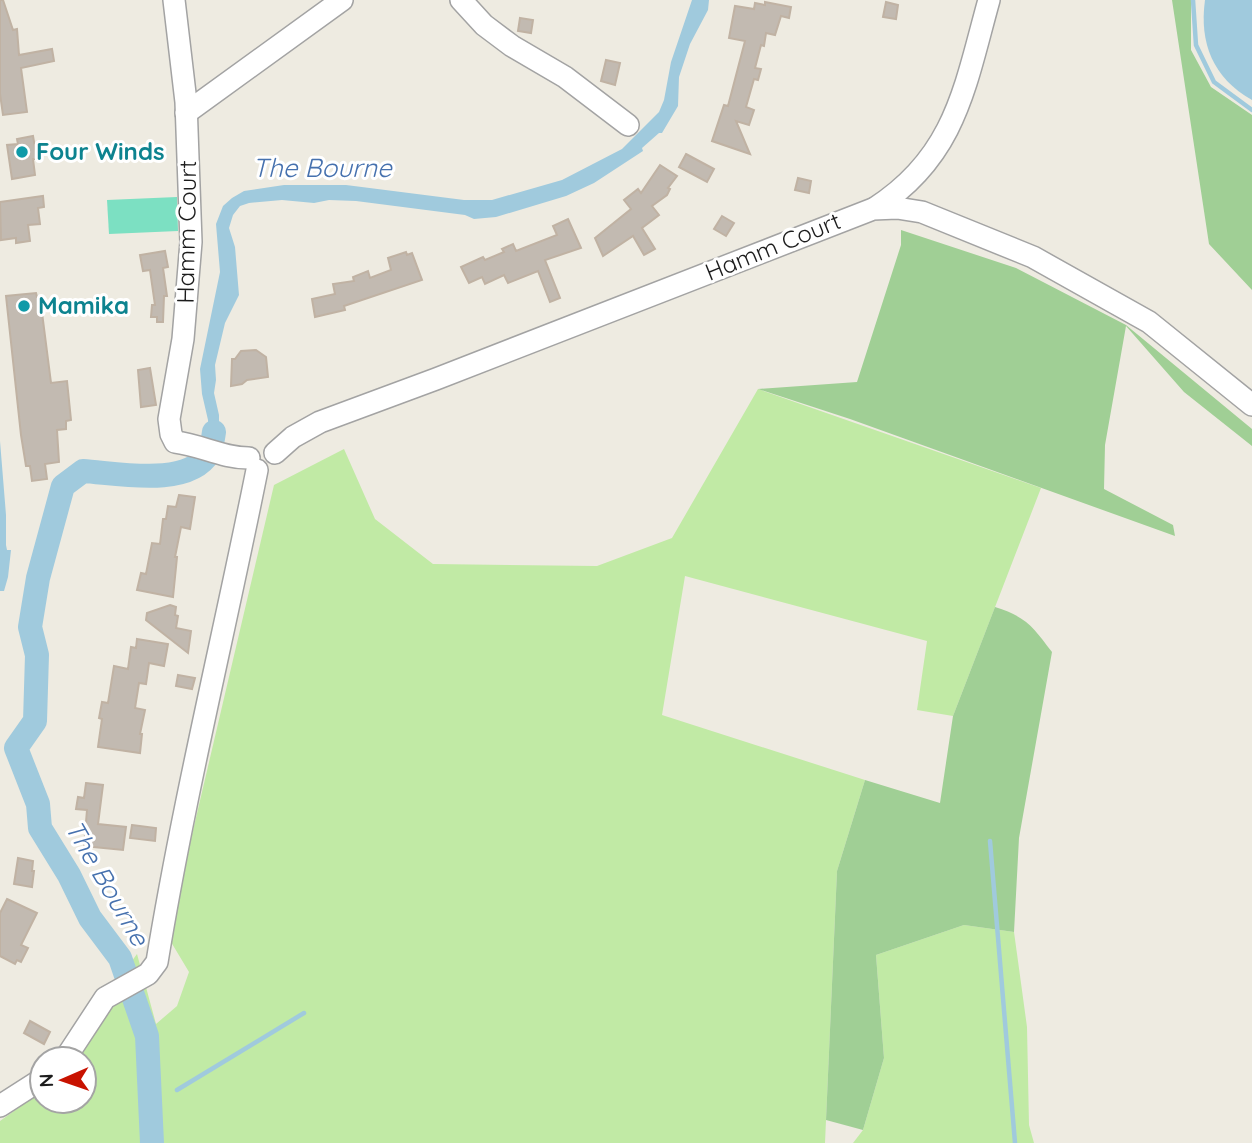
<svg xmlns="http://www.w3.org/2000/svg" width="1252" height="1143" viewBox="0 0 1252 1143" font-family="Quicksand,sans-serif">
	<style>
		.grass { fill: #c1eaa5 }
		.forest { fill: #a0cf95 }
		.pitch { fill: #7ce0c2 }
		.water { fill: #a0cadd }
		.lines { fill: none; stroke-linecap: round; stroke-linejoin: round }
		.stream { stroke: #a0cadd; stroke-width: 4.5 }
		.river { stroke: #a0cadd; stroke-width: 24 }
		.building { fill: #c2bab1; stroke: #c0b2a3; stroke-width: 2 }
		.minor-casing { stroke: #a3a3a3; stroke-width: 24 }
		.minor { stroke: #fff; stroke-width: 21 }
		.culture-dot { fill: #0f9aa8; stroke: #fff; stroke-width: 2.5 }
		.labels { text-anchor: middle; stroke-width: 6; stroke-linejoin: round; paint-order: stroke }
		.culture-label { font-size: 24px; font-weight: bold; fill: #0d838f; stroke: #fff; text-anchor: start }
		.street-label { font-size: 24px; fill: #1c1c1c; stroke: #fff }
		.water-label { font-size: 26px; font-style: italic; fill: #4671ae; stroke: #fff }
	</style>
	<rect width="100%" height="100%" fill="#eeebe1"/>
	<!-- grass -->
	<g class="grass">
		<polygon points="758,389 1041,488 953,716 917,710 927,641 685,576 662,715 865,780 837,871 825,1143 0,1143 0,1121 42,1091 42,1101 84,1101 84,1059 67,1059 105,998 137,954 156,1024 177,1006 189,972 168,937 274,485 344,449 375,519 433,564 597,566 672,538"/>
		<polygon points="964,925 1014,932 1027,1027 1029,1125 1034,1143 853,1143 863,1130 884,1058 876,955"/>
	</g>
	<!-- forest -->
	<g class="forest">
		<polygon points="1172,0 1191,0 1191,50 1211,87 1252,115 1252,290 1209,244"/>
		<polygon points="901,230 1016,268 1126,325 1252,429 1252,446 1184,392 1126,326 1105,445 1104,489 1173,525 1175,536 850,419 758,389 857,382 901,245"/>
		<path d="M 995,607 C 1027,617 1033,627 1052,652 L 1019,838 L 1014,932 L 964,925 L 876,955 L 884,1058 L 863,1130 L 826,1120 L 837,871 L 865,780 L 940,803 L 953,716 Z"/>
	</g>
	<!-- pitch -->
	<polygon class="pitch" points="177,197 178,231 109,234 107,200"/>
	<!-- water -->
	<g class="water">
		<polygon points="692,0 709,0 708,10 690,44 679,77 678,106 662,133 659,133 642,148 643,151 594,183 566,196 496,217 474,219 465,215 356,201 329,200 314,203 282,200 249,203 240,206 233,215 229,228 235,247 239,295 225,323 215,365 216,380 214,393 219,415 219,443 208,439 208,420 202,394 200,369 220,272 216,224 223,206 232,198 244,191 284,185 346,185 464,200 492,200 562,180 622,149 659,112 664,100 671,62"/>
		<path d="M 1205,0 L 1252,0 L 1252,100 C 1213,78 1199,43 1205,0 Z"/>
		<polygon points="0,441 6,515 6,545 7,550 11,550 8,577 4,591 0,591"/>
	</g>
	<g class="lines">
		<!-- stream -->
		<g class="stream">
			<polyline points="1193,0 1196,45 1214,82 1252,110"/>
			<polyline points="990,841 1015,1143"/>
			<polyline points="177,1090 304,1013"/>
		</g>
		<!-- river -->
		<path class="river" d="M 152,1143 L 147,1036 L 120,958 L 90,918 L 69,875 L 40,828 L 38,804 L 16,748 L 35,721 L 37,655 L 30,627 L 38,578 L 63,486 L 83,471 C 117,473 188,488 209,453 C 212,448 213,438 214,432"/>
	</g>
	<!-- building -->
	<g class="building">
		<polygon points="0,0 3,0 13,30 17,29 19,55 52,49 54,61 21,68 27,112 3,115 0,94"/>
		<polygon points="765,2 791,7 789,18 781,16 775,35 766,33 764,46 761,45 755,68 761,69 758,80 754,79 746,107 754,110 749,125 736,121 750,154 712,141 724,105 728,106 745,41 729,38 735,6 754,9 755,3 765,5"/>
		<polygon points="886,2 898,5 896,19 883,17"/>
		<polygon points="520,18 533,20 531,33 518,31"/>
		<polygon points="606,60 620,63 615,85 601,81"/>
		<polygon points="33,136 37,159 33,159 35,175 12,179 7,145 18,144 17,139"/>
		<polygon points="686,154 714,169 707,182 679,167"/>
		<polygon points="660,165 677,176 668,188 670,189 667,195 652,206 659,215 642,228 655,249 644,255 633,236 603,256 595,238 631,209 624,200 638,189 641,193"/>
		<polygon points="798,178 811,181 809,193 795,190"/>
		<polygon points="43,196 44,207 38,208 40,224 28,225 30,241 16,243 16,238 1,240 0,202"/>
		<polygon points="722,216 734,223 726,236 714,229"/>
		<polygon points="568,219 581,248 545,260 560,298 550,302 538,271 508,283 504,275 485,284 482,277 469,283 461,267 483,257 485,260 504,252 502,249 513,244 516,251 557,235 553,226"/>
		<polygon points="165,251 168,267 163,268 167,296 164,296 163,322 157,322 157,317 151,317 152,305 155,305 150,270 143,271 140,255"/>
		<polygon points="406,252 407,255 412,253 422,280 344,306 345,310 315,317 312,299 335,294 333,284 354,281 353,277 368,271 370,278 391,270 388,258"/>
		<polygon points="36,293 37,297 40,297 51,383 67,381 71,420 66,421 66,429 57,430 59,462 45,464 47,479 32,481 30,466 26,466 21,435 6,296"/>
		<polygon points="256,350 266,357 268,377 247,380 242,384 231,386 232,359 235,359 241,351"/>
		<polygon points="150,368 156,405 141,407 138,370"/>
		<polygon points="179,495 195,497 190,529 181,527 175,557 177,557 173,597 137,590 141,573 146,574 152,543 160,544 163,519 166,519 168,506 176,507"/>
		<polygon points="170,605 176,607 175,615 178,616 176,628 191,631 188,653 146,620 147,613"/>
		<polygon points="137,639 168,644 164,666 149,663 146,684 139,683 135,708 145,710 140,734 142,734 140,753 98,747 102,719 99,718 102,702 108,703 114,666 128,669 131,647 136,648"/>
		<polygon points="178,675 195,678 192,689 176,686"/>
		<polygon points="86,783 103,785 98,824 126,827 123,850 84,846 87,810 76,809 78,797 84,798"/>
		<polygon points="132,825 156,828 155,841 130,838"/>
		<polygon points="18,858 33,861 32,871 34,871 32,887 14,884"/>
		<polygon points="7,899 37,913 21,945 28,948 21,962 17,960 15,964 0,956 0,913"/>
		<polygon points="30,1021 50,1032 44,1044 24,1033"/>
	</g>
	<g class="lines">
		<defs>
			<g id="minor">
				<path d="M 174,0 L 186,102 L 191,242 L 183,339 L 169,419 L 171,434 L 175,442 C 201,445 222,458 249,458"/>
				<polyline points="461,0 484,25 512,46 565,77 628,125"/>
				<polyline points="186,113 342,0"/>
				<path d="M 875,208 C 956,156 965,86 989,0"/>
				<polyline points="275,453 293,437 320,422 436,379 873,209 897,208 922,212 1033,257 1149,322 1252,405"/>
				<path d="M 65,1059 L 105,998 L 148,974 L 157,962 C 184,797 224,635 257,470"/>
				<polyline points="0,1106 42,1079"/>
			</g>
		</defs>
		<!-- minor casing -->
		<use href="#minor" class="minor-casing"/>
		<!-- minor -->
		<use href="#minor" class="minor"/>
	</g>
	<!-- markers -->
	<g class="culture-dot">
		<circle cx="22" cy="152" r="7"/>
		<circle cx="24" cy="306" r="7"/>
	</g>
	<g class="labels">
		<!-- culture labels -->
		<g class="culture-label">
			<text x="36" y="160">Four Winds</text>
			<text x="38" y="314">Mamika</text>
		</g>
		<!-- street labels -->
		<g class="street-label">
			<text transform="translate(187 232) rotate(-89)" y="8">Hamm Court</text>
			<text transform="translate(773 247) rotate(-22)" y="8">Hamm Court</text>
		</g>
		<!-- water labels -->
		<g class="water-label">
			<text x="322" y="177">The Bourne</text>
			<text transform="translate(107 883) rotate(60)" y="9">The Bourne</text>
		</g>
	</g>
	<!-- north arrow -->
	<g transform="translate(63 1080) rotate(268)"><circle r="33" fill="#ffffff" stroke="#a4a4a4" stroke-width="2"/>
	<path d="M0-5L12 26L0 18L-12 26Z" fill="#c81200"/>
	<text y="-10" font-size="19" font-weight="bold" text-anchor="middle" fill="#1c1c1c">N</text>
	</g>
</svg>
